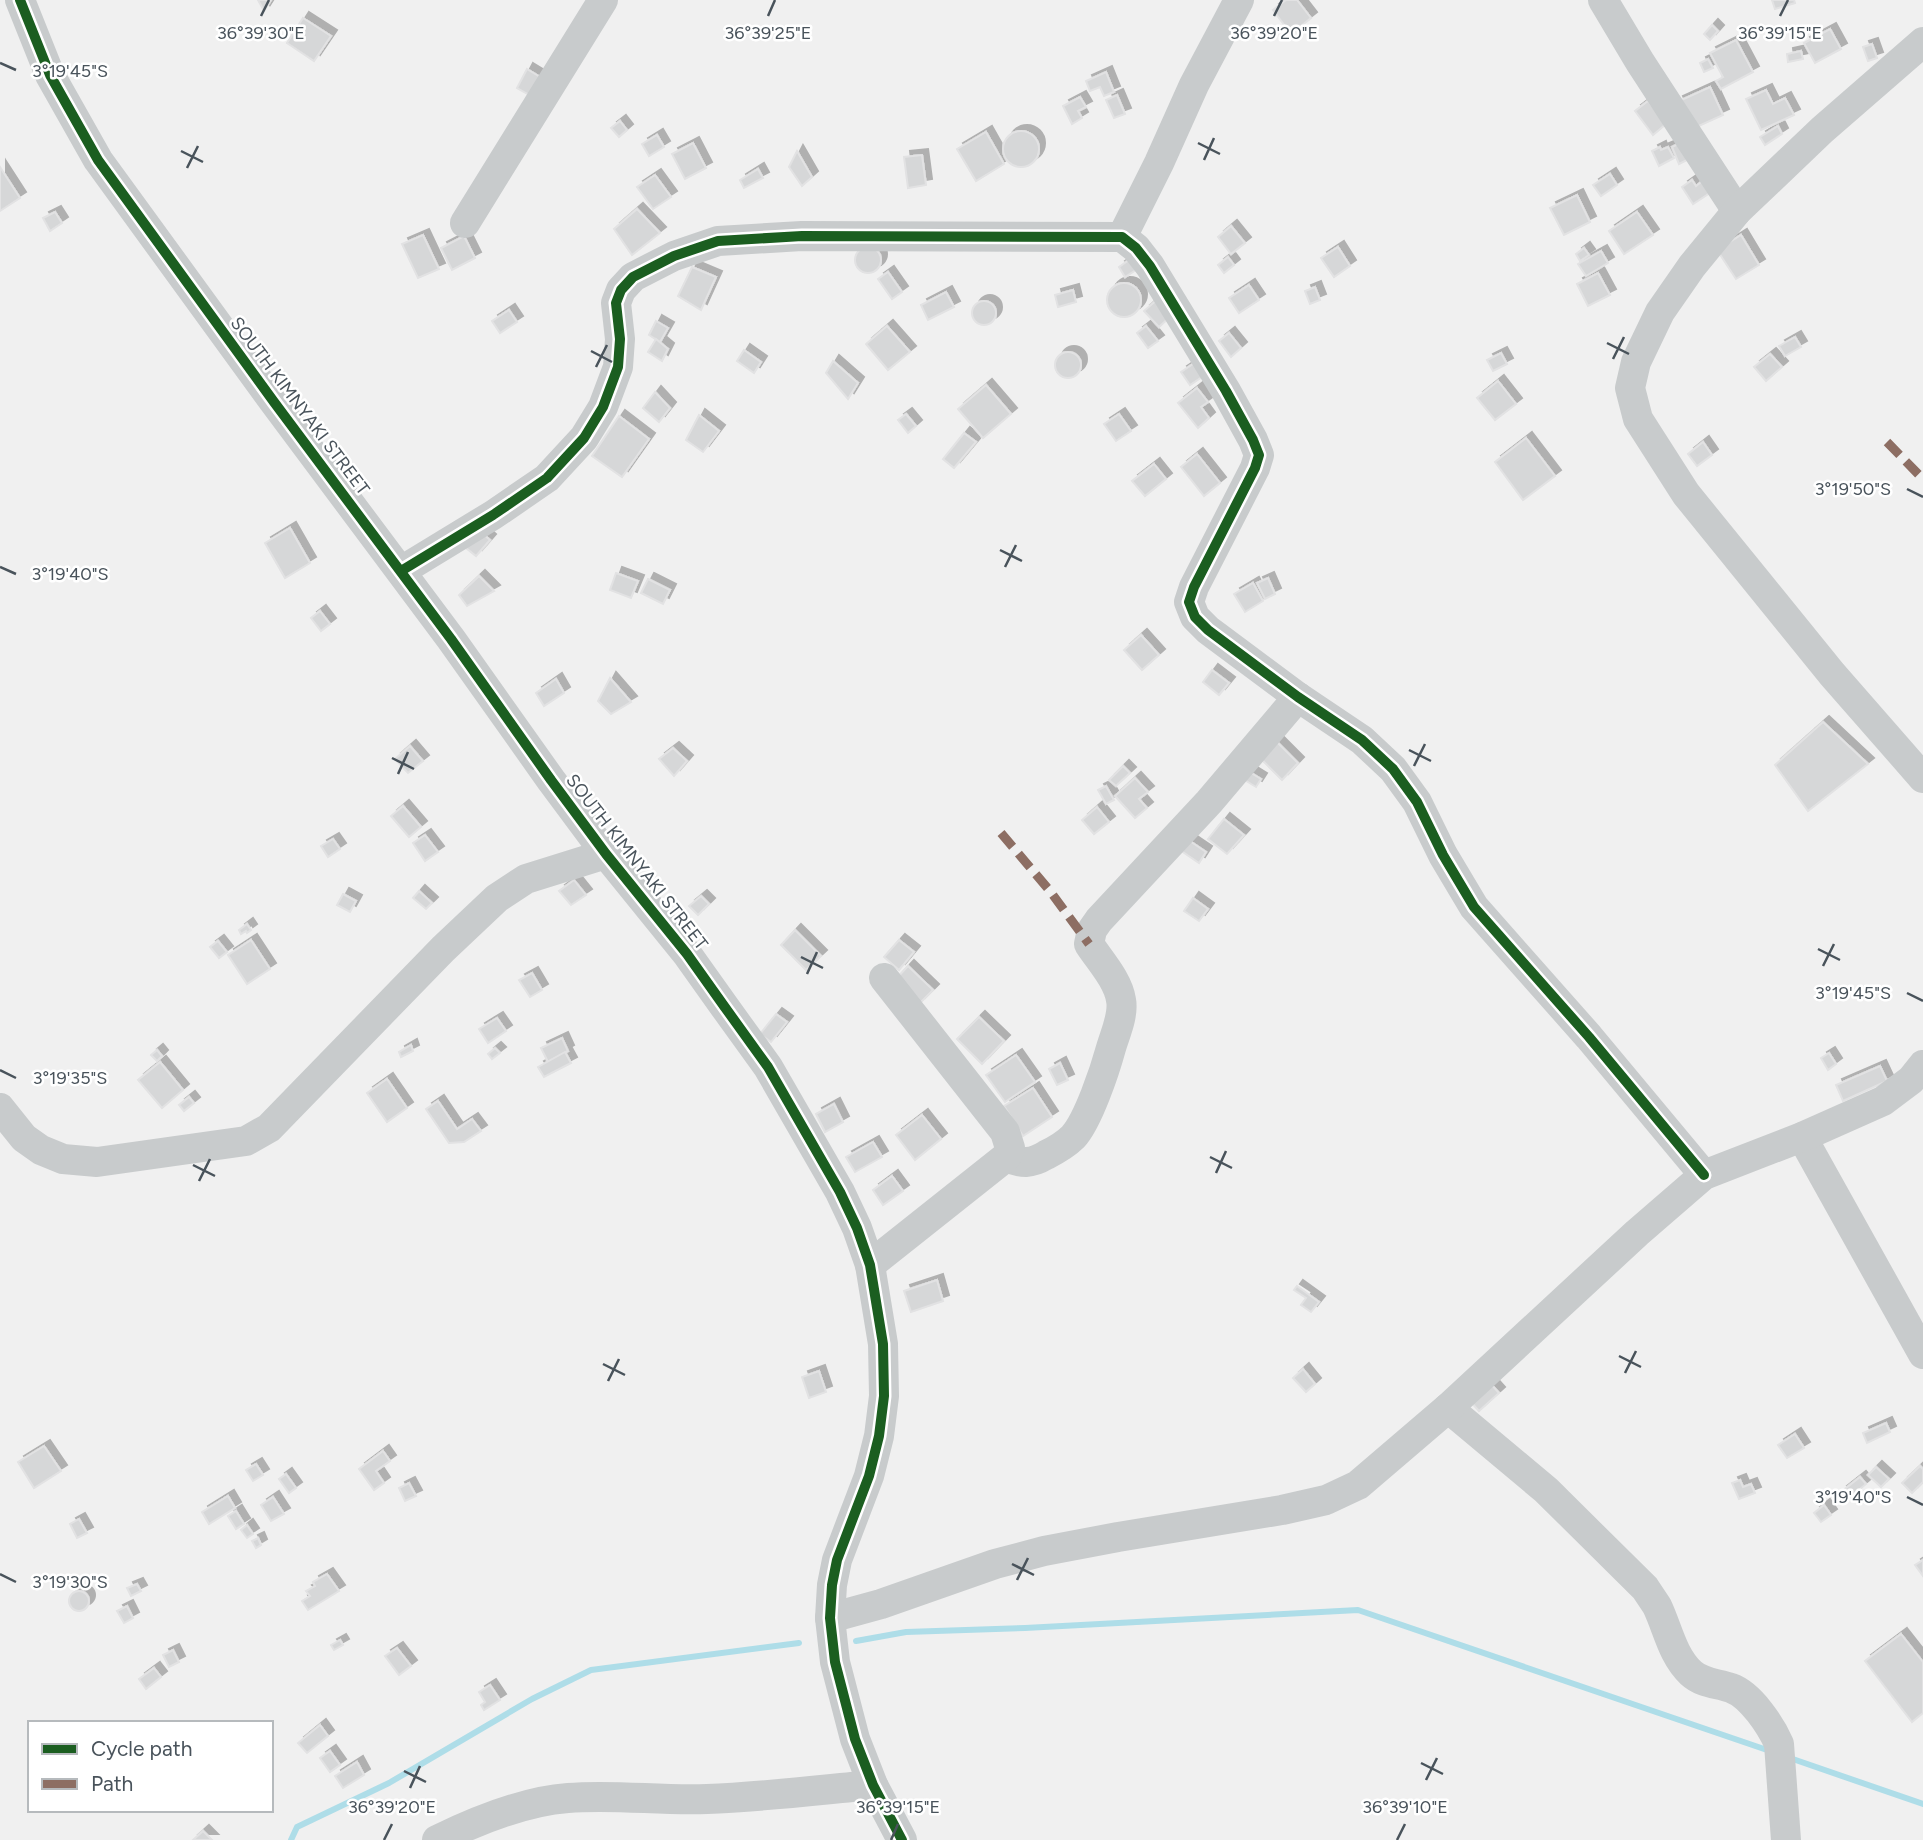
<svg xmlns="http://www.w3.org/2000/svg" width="1923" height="1840" viewBox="0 0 1923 1840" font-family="Figtree,sans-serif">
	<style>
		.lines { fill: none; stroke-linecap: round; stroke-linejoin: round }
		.stream { stroke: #aedde8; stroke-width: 6 }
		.building { fill: #d6d7d8; stroke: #e2e2e3; stroke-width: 2; filter: url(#shadow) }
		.minor { stroke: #c8cbcc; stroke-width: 30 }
		.quiet { stroke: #8d6e63; stroke-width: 9; stroke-dasharray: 18 9; stroke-linecap: butt }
		.cycleway-casing { stroke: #fff; stroke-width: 15 }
		.cycleway { stroke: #1b5e20; stroke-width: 10 }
		.ticks { fill: none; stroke: #49535b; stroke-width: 2.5 }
		.labels { text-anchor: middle; stroke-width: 5; stroke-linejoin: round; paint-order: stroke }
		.street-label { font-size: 18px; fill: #49535b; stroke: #fff }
		.ticks-label { font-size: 18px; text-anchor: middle; fill: #49535b; stroke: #fff; stroke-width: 5; stroke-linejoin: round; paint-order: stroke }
	</style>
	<defs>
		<filter id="shadow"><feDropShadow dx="6" dy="-6" stdDeviation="0" flood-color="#0004"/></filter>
	</defs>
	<rect width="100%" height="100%" fill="#f0f0f0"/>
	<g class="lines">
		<!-- stream -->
		<g class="stream">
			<polyline points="856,1641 906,1632 1025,1628 1358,1610 1770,1751"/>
			<polyline points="1787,1757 1923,1804"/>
			<polyline points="291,1840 297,1827 389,1783 532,1699 591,1670 799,1643"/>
		</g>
	</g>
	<!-- building -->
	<g class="building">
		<polygon points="258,0 271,0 264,11"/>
		<polygon points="1286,0 1297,0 1311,18 1291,34 1273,10"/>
		<polygon points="1772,0 1794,0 1795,3 1775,9"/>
		<polygon points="303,18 331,36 314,61 287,43"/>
		<polygon points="1712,25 1718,31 1710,40 1704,34"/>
		<polygon points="1830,29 1841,49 1815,63 1804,43"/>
		<polygon points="1736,40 1753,72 1721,89 1716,81 1723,77 1710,53"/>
		<polygon points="1872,44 1877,58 1868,61 1863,47"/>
		<polygon points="1801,51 1803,59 1788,62 1787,54"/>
		<polygon points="1708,59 1713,68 1704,72 1700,63"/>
		<polygon points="527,69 545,80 533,97 517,88"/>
		<polygon points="1106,72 1114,92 1104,96 1100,87 1090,91 1086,81"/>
		<polygon points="1710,87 1723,115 1690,130 1677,102"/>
		<polygon points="1766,90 1773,104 1785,98 1794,115 1761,130 1746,99"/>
		<polygon points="1117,95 1125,114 1114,118 1106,100"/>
		<polygon points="1080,97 1086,107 1078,111 1082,118 1072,124 1063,106"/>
		<polygon points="1648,101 1666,124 1653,135 1635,111"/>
		<polygon points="620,121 627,130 619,137 611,128"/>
		<polygon points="1778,126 1782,134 1765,145 1760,137"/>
		<circle cx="1021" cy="149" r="18"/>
		<polygon points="986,132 1004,164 976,181 957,149"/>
		<polygon points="657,135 664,147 649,156 642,144"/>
		<polygon points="1682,142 1689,159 1679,164 1672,147"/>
		<polygon points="693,143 706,168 685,179 672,154"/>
		<polygon points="1660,147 1661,150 1668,147 1674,158 1659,166 1652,151"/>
		<polygon points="797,151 812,177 802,186 789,167"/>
		<polygon points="922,155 926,185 908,188 904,157"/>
		<polygon points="0,167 20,198 0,211"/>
		<polygon points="758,169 763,178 744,188 740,180"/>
		<polygon points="1610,174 1617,185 1601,196 1593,185"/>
		<polygon points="655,175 671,197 653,209 637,187"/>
		<polygon points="1705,179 1713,191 1693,204 1682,187 1692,180 1696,186"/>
		<polygon points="1577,195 1590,222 1564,235 1550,208"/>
		<polygon points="637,209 660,233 632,255 614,229"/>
		<polygon points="55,212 62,223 50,231 43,218"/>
		<polygon points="1637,212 1653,235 1624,254 1609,231"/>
		<polygon points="1231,226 1245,243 1231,254 1218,237"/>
		<polygon points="423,235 439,269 418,278 402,244"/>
		<polygon points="1741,235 1759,265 1736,279 1717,250"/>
		<polygon points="464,236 475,258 452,270 441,248"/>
		<polygon points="1338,247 1350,266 1334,277 1321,258"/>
		<circle cx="868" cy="260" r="13"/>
		<polygon points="1584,248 1589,255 1580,261 1576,254"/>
		<polygon points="1601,251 1608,263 1586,276 1578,264"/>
		<polygon points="1228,257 1234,265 1224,273 1218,265"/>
		<polygon points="1129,260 1136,270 1125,277 1119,267"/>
		<polygon points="692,267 716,277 701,310 678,296"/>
		<polygon points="888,272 902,292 892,299 878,279"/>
		<polygon points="1598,273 1610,295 1588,306 1577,284"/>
		<circle cx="1124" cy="300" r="17"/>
		<polygon points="1249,285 1259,300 1239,313 1229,298"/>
		<polygon points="1315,287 1320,300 1310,304 1305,291"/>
		<polygon points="1073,290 1076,302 1058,307 1055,295"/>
		<polygon points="946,292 954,307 928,320 921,305"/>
		<polygon points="1159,298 1173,314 1159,327 1144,311"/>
		<circle cx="984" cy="313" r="12"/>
		<polygon points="509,310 517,322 500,333 492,321"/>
		<polygon points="656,321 668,328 660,342 649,335"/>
		<polygon points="887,326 910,352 888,370 866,344"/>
		<polygon points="1146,326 1158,341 1148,348 1137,333"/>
		<polygon points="1229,333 1241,348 1231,357 1219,341"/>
		<polygon points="1795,337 1801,347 1785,356 1779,346"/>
		<polygon points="656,339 668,349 662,361 648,352"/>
		<polygon points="744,350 761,362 754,373 737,361"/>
		<circle cx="1068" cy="365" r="13"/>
		<polygon points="1501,353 1507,364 1493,371 1487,360"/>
		<polygon points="1770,354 1782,367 1766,381 1754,367"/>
		<polygon points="1199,360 1208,373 1190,385 1181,372"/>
		<polygon points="833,361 858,383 848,399 826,373"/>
		<polygon points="1498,381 1516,404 1495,420 1477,398"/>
		<polygon points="986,385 1011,414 983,438 958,409"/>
		<polygon points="1197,388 1208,402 1201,407 1209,418 1198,428 1178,403"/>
		<polygon points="655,392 670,408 659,422 643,408"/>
		<polygon points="906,414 916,426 908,433 898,420"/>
		<polygon points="1119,414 1131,431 1116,441 1104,424"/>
		<polygon points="699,415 719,431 703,452 686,440"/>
		<polygon points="619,416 649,439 622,477 592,456"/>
		<polygon points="964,433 976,442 954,468 943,459"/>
		<polygon points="1526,438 1555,476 1523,500 1495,462"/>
		<polygon points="1703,442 1712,455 1697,466 1688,454"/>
		<polygon points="1197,454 1220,483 1204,496 1181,467"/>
		<polygon points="1154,464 1166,479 1145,496 1132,481"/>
		<polygon points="290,528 310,563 285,578 265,543"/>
		<polygon points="480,531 490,540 476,556 466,548"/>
		<polygon points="616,573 638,581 631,598 610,590"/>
		<polygon points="479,576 494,591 467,606 459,595"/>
		<polygon points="1268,578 1275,594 1265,599 1257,583"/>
		<polygon points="648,579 670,590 663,604 641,593"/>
		<polygon points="1253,583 1263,601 1245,612 1234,594"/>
		<polygon points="320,611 330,624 321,631 311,618"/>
		<polygon points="1141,635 1159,655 1142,670 1124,650"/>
		<polygon points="1212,670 1229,683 1219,695 1203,682"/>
		<polygon points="610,678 631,702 611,714 598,701"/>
		<polygon points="556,679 564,693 544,706 536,693"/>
		<polygon points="1823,722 1868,764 1808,811 1775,765"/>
		<polygon points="1276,741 1298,763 1282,780 1260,758"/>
		<polygon points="410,746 423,761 408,773 395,759"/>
		<polygon points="673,748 687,761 674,776 659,759"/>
		<polygon points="1123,766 1130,773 1116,786 1109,780"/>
		<polygon points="1248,771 1261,779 1256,787 1243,779"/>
		<polygon points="1135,778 1148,792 1139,799 1147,808 1135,818 1115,796"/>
		<polygon points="1106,786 1114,800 1106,804 1098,790"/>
		<polygon points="403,806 421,827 409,837 391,816"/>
		<polygon points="1097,807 1109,822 1094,834 1082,820"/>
		<polygon points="1224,819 1244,835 1227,854 1208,839"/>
		<polygon points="425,835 438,852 425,861 413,843"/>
		<polygon points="1184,837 1206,852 1199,863 1177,848"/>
		<polygon points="333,839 340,849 328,857 321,846"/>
		<polygon points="574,880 586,895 571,905 559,891"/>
		<polygon points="419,891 432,903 426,909 413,898"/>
		<polygon points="343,894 356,901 350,912 337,905"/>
		<polygon points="701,896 709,904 698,915 689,906"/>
		<polygon points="1193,898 1208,909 1199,921 1184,911"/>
		<polygon points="247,924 251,930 247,933 246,931 241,934 239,930"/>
		<polygon points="795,930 821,956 806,970 781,945"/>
		<polygon points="251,940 270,969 247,984 228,955"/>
		<polygon points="899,940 914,952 899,970 884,957"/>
		<polygon points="218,941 227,952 219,958 210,947"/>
		<polygon points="908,966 933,990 919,1004 895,980"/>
		<polygon points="532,973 542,990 530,997 519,980"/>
		<polygon points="776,1014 787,1022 771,1042 760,1034"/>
		<polygon points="979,1017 1004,1041 982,1064 957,1039"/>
		<polygon points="497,1018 506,1031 488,1043 479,1029"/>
		<polygon points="562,1038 568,1051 548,1062 541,1048"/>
		<polygon points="411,1045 413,1051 401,1057 399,1052"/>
		<polygon points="495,1048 500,1053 492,1059 488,1054"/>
		<polygon points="157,1050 162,1056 157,1061 151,1055"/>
		<polygon points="565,1052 571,1063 544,1077 538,1067"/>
		<polygon points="1829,1053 1836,1064 1828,1070 1821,1058"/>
		<polygon points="1016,1055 1035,1082 1005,1102 986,1075"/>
		<polygon points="160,1062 183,1090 162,1108 138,1080"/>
		<polygon points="1060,1063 1068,1080 1057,1085 1049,1069"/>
		<polygon points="1880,1066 1887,1081 1843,1101 1836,1085"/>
		<polygon points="387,1079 407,1108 387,1122 367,1093"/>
		<polygon points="1033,1088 1052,1117 1023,1136 1004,1106"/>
		<polygon points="189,1097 194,1103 184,1111 179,1105"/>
		<polygon points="438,1101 457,1129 472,1119 481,1131 464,1142 449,1143 426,1109"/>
		<polygon points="834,1104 843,1122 825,1132 816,1114"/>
		<polygon points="922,1115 941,1139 915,1160 896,1135"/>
		<polygon points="873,1142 882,1157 855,1172 846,1157"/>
		<polygon points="892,1176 903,1191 883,1205 873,1190"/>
		<polygon points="937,1280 943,1301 911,1312 904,1291"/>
		<polygon points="1297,1286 1319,1302 1311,1312 1301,1305 1306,1298 1294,1290"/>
		<polygon points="1303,1369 1315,1384 1306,1392 1293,1378"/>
		<polygon points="819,1371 826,1392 809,1398 802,1377"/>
		<polygon points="1490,1383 1499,1393 1479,1411 1470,1401"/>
		<polygon points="1886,1423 1890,1432 1867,1443 1863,1433"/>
		<polygon points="1795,1434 1804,1448 1787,1458 1778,1445"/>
		<polygon points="44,1446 61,1471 34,1488 18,1462"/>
		<polygon points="383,1451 390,1461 376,1471 384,1483 374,1490 359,1469"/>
		<polygon points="256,1464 263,1475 253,1481 246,1470"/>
		<polygon points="1920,1466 1923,1469 1923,1482 1912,1493 1902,1483"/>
		<polygon points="1876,1467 1889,1479 1881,1487 1868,1475"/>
		<polygon points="286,1474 296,1488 289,1493 279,1479"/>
		<polygon points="1860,1477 1866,1484 1847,1500 1841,1492"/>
		<polygon points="1740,1480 1743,1487 1751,1484 1755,1493 1739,1499 1732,1483"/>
		<polygon points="409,1483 416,1496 405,1501 399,1488"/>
		<polygon points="228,1496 235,1508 209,1524 202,1512"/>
		<polygon points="273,1497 284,1514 271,1521 261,1505"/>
		<polygon points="1824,1505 1831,1515 1821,1522 1814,1513"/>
		<polygon points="236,1511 244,1524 236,1529 228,1516"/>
		<polygon points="79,1519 87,1533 77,1538 70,1524"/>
		<polygon points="247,1525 253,1534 247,1538 241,1530"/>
		<polygon points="258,1538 261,1545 256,1548 252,1541"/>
		<polygon points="1923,1560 1923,1576 1915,1565"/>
		<polygon points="327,1574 339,1591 308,1610 302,1601 310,1596 306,1591 315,1586 313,1582"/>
		<polygon points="137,1584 141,1591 131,1596 127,1588"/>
		<circle cx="79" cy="1601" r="10"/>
		<polygon points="127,1606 133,1618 124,1623 117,1611"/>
		<polygon points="1901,1634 1923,1662 1923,1713 1912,1722 1865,1661"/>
		<polygon points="340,1640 343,1645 334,1650 331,1645"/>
		<polygon points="397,1648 411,1666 399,1675 385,1656"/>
		<polygon points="173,1650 179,1662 169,1667 163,1655"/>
		<polygon points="154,1668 161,1677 146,1689 139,1679"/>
		<polygon points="490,1685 500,1700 484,1710 481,1705 485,1702 479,1692"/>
		<polygon points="320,1725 328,1736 307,1753 298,1743"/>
		<polygon points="330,1751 340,1765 330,1772 320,1758"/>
		<polygon points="357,1762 364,1775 343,1788 335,1776"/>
		<polygon points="203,1831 212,1840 193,1840"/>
	</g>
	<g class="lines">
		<!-- minor -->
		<g class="minor">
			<polyline points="20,0 50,75 98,160 274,402 451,639 551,780 606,854 687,954 724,1006 768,1067 840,1192 857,1228 870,1265 883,1344 884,1396 879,1436 869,1476 837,1560 832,1585 830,1618 835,1662 855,1739 873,1785 902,1840"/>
			<polyline points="1603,0 1640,62 1737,211"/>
			<polyline points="1923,42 1822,130 1737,211 1692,266 1660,312 1636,362 1630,388 1638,419 1686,494 1832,674 1923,778"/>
			<polyline points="465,223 603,0"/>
			<polyline points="1122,237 1159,163 1194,85 1239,0"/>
			<polyline points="401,571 493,515 547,478 584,438 603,407 618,367 620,339 616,303 621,290 633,277 674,256 718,241 802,236 1122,237 1136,248 1150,266 1226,391 1253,440 1259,455 1255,468 1194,587 1189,602 1195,617 1208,630 1298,697 1362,740 1393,769 1417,802 1443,855 1474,907 1589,1037 1704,1175"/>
			<polyline points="0,1108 24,1138 41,1150 63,1159 97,1162 246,1141 269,1128 443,949 497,898 526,879 606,854"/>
			<polyline points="1802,1137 1923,1354"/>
			<path d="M 1006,1157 C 1022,1164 1031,1164 1046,1155 C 1056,1150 1065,1145 1073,1137 C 1088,1121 1105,1070 1111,1048 C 1115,1034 1124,1015 1121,1000 C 1118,980 1100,961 1089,944 L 1092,930 L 1099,920 L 1209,802 L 1298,697"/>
			<polyline points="870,1265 1006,1157 1010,1148 1005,1132 884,978"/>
			<path d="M 1448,1408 L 1546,1490 L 1645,1588 C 1649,1594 1653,1600 1657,1606 C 1668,1629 1672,1655 1691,1673 C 1703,1684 1718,1683 1731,1688 C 1751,1695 1771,1726 1779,1744 L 1786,1840"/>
			<polyline points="830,1618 881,1604 995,1564 1044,1551 1118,1537 1282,1510 1326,1500 1358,1485 1448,1408 1637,1233 1704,1175 1802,1137 1883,1101 1911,1080 1923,1065"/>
			<path d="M 437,1840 C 476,1821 525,1801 568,1798 C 614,1794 661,1801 707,1799 C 763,1797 818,1790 873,1785"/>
		</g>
		<!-- quiet -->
		<g class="quiet">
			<polyline points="1887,442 1923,479"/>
			<polyline points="1001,833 1050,891 1089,944"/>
		</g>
		<defs>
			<g id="cycleway">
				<polyline points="20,0 50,75 98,160 274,402 451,639 551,780 606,854 687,954 724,1006 768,1067 840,1192 857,1228 870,1265 883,1344 884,1396 879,1436 869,1476 837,1560 832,1585 830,1618 835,1662 855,1739 873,1785 902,1840"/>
				<polyline points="401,571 493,515 547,478 584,438 603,407 618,367 620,339 616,303 621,290 633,277 674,256 718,241 802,236 1122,237 1136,248 1150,266 1226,391 1253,440 1259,455 1255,468 1194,587 1189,602 1195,617 1208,630 1298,697 1362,740 1393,769 1417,802 1443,855 1474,907 1589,1037 1704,1175"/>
			</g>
		</defs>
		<!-- cycleway casing -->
		<use href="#cycleway" class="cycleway-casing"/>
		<!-- cycleway -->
		<use href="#cycleway" class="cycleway"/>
	</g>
	<!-- ticks -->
	<path class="ticks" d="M 261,16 L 269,0M 768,16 L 775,0M 1274,16 L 1282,0M 1780,16 L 1788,0M 0,63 L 16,70M 1198,143 L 1220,154M 181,151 L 203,162M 1204,160 L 1214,138M 187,168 L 198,146M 1607,343 L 1629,354M 591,351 L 612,362M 1613,359 L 1624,337M 596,367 L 607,345M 1907,489 L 1923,497M 1000,550 L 1022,561M 0,567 L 16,574M 1005,567 L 1016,545M 1409,750 L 1431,761M 392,758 L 414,769M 1414,766 L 1425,744M 398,774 L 408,752M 1818,949 L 1840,960M 801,957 L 823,968M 1823,966 L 1834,944M 807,974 L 817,952M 1907,993 L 1923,1001M 0,1070 L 16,1078M 1210,1157 L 1232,1168M 193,1165 L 215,1176M 1216,1173 L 1226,1151M 199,1181 L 210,1159M 1619,1356 L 1641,1367M 603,1364 L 625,1375M 1625,1373 L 1636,1351M 608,1381 L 619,1359M 1907,1497 L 1923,1505M 1012,1564 L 1034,1575M 0,1574 L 16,1582M 1017,1580 L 1028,1558M 1421,1763 L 1443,1774M 404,1771 L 426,1782M 1426,1780 L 1437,1758M 410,1788 L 420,1766M 384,1840 L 392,1824M 891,1840 L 898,1824M 1397,1840 L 1405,1824"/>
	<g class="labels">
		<!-- street labels -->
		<g class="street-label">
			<text transform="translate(300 406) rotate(53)" y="6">SOUTH KIMNYAKI STREET</text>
			<text transform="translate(637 862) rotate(52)" y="6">SOUTH KIMNYAKI STREET</text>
		</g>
	</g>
	<g class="ticks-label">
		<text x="261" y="39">36°39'30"E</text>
		<text x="768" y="39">36°39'25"E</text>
		<text x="1274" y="39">36°39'20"E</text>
		<text x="1780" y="39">36°39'15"E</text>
		<text x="70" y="77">3°19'45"S</text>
		<text x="1853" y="495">3°19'50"S</text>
		<text x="70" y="580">3°19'40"S</text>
		<text x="1853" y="999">3°19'45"S</text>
		<text x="70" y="1084">3°19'35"S</text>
		<text x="1853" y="1503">3°19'40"S</text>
		<text x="70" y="1588">3°19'30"S</text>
		<text x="392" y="1813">36°39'20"E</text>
		<text x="898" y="1813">36°39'15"E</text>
		<text x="1405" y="1813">36°39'10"E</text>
	</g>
	<!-- legend -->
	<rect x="28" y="1721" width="245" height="91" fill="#ffffff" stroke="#b6babd" stroke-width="2"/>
	<rect x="42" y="1744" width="35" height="10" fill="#1b5e20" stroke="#b6babd" stroke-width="2"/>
	<text x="91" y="1756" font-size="21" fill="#49535b">Cycle path</text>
	<rect x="42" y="1779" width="35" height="10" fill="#8d6e63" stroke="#b6babd" stroke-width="2"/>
	<text x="91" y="1791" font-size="21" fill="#49535b">Path</text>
</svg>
